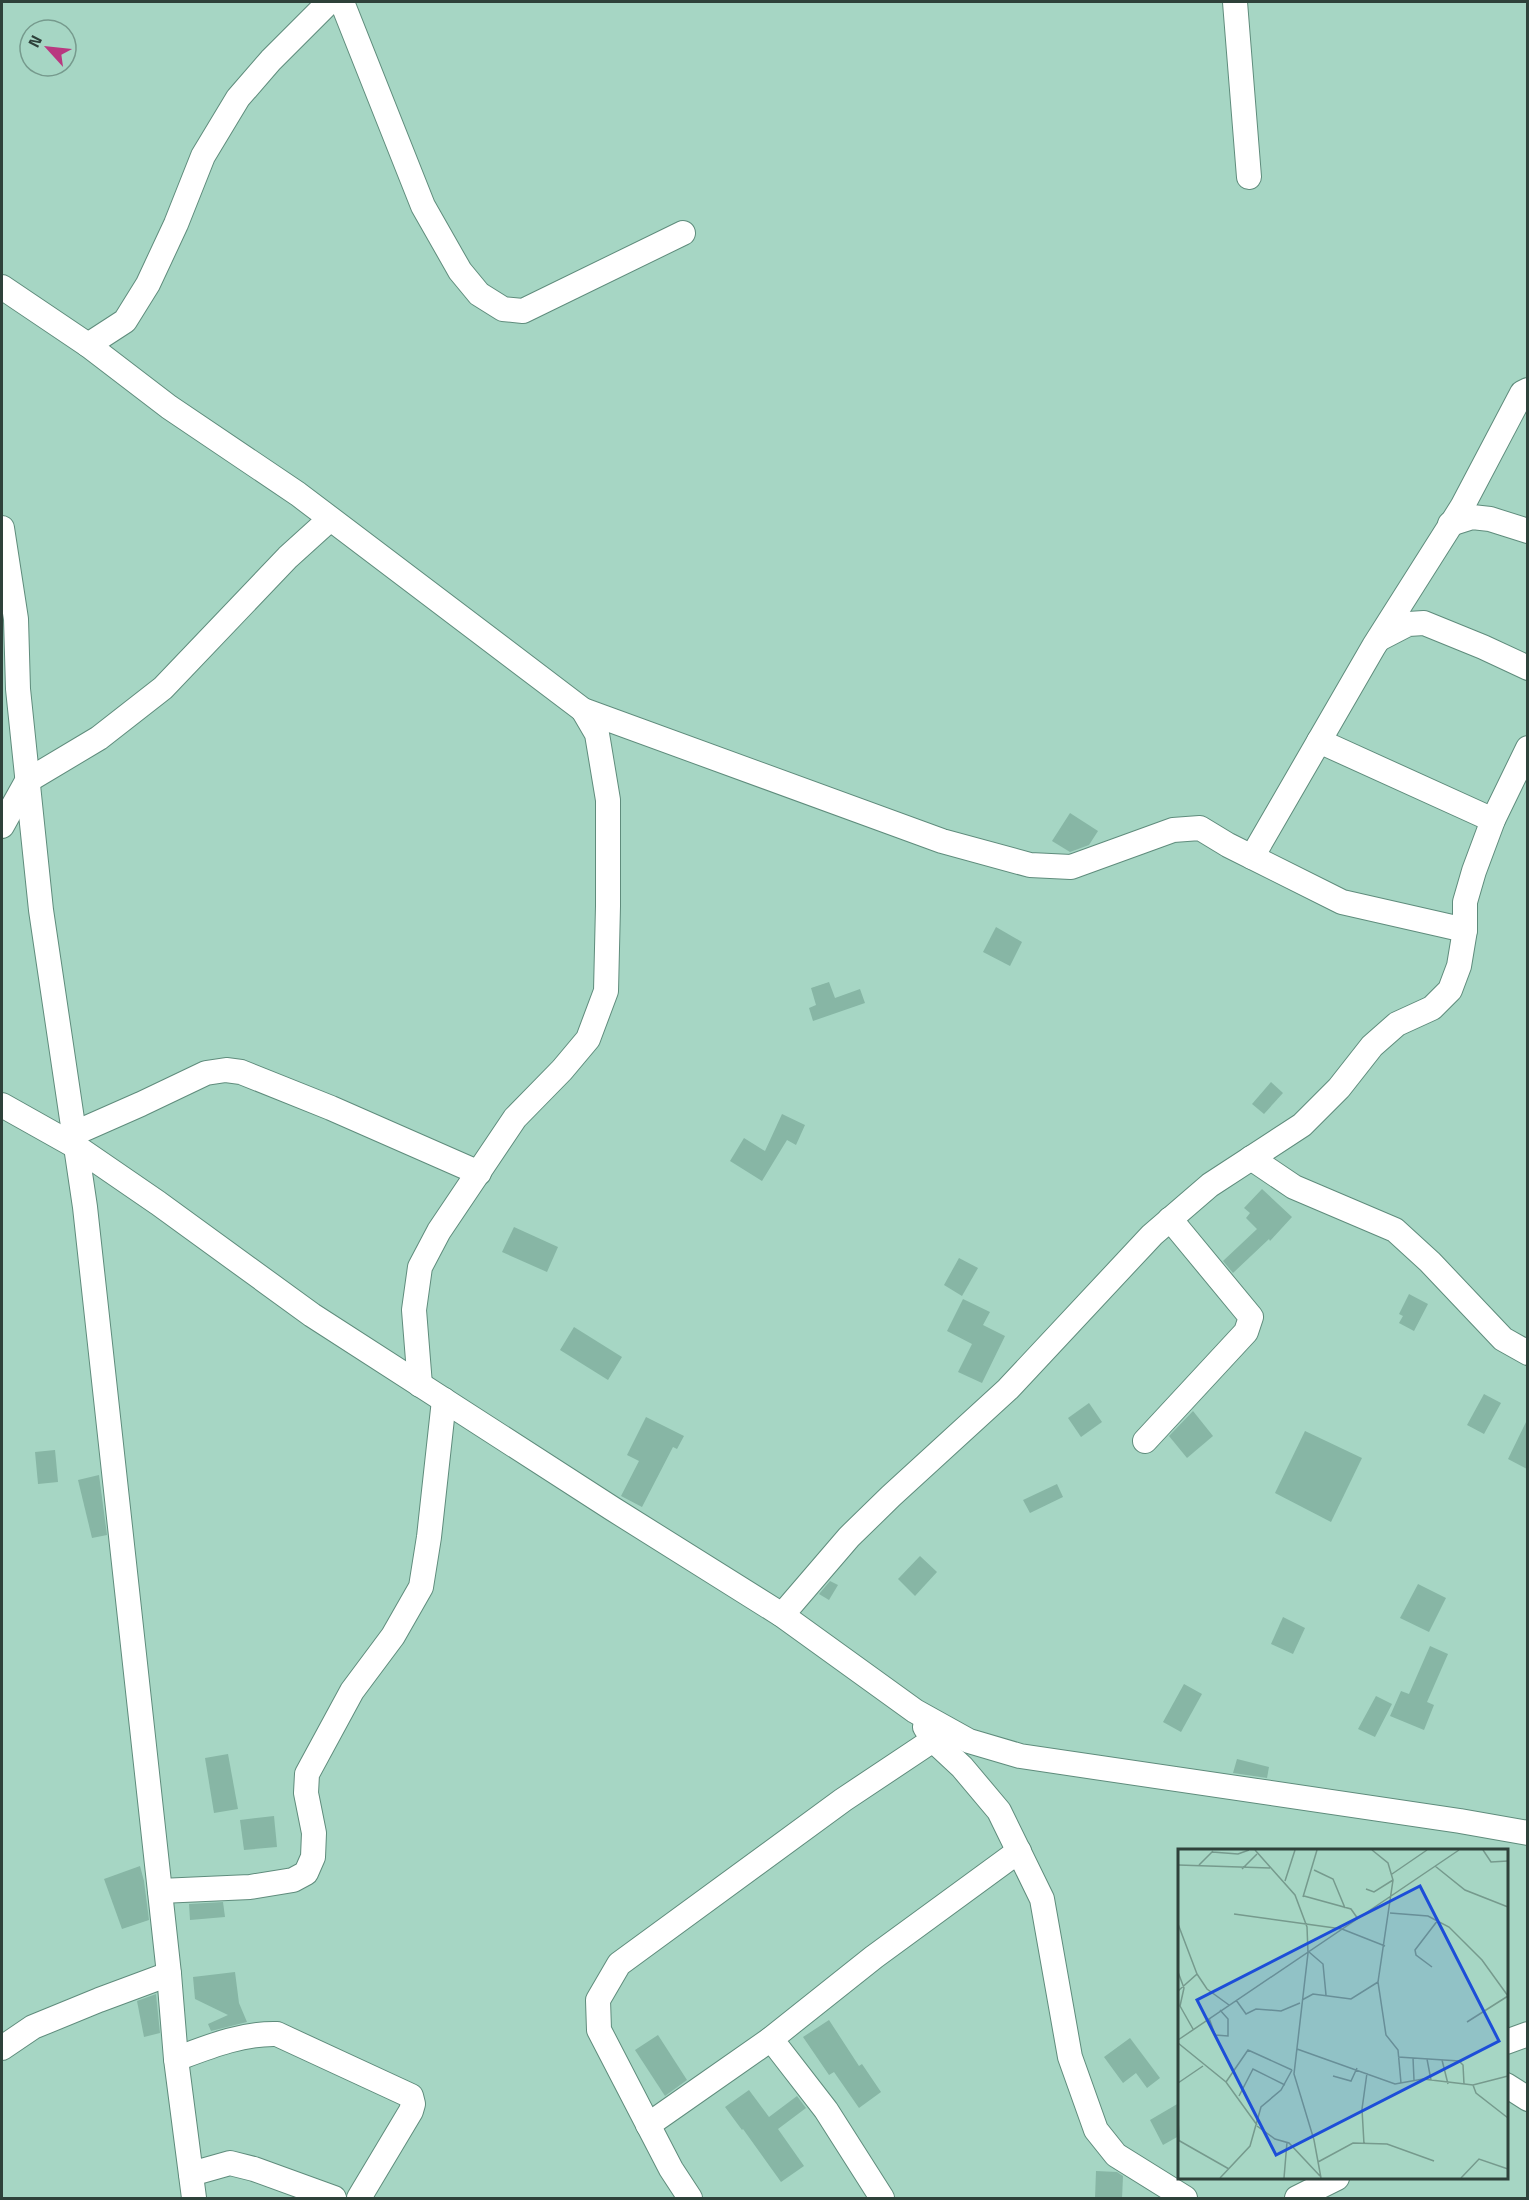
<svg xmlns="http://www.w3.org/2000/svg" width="1529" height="2200" viewBox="0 0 1529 2200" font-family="'Titillium Web',sans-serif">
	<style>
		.building { fill: #87b6a5 }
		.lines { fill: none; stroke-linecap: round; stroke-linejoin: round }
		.minor-casing { stroke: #5f8c7c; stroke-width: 26 }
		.minor { stroke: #fff; stroke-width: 24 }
		.inset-road { fill: none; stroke: #769a8d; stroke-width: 1.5 }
		.view { fill: #1d4ed8; fill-opacity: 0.15; stroke: #1d4ed8; stroke-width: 3 }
		.inset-edge { fill: none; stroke: #2e413a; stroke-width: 3 }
	</style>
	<rect width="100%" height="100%" fill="#a6d6c4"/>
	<!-- building -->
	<g class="building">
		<polygon points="1070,813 1098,831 1089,845 1070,852 1052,841"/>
		<polygon points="996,927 1022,942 1010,966 983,952"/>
		<polygon points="829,982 835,998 860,989 865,1003 813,1021 809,1008 816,1005 811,988"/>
		<polygon points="1271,1082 1283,1093 1264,1114 1252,1104"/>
		<polygon points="782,1114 805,1125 796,1145 787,1140 762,1181 730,1161 744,1138 765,1151"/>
		<polygon points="1262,1189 1292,1217 1270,1241 1269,1239 1233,1273 1223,1261 1257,1229 1246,1218 1250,1213 1244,1208"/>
		<polygon points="514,1227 558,1247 547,1272 502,1252"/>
		<polygon points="959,1258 978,1268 962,1296 944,1285"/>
		<polygon points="1409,1294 1428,1304 1414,1331 1399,1323 1403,1316 1399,1314"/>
		<polygon points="963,1299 990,1312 983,1325 1005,1336 982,1383 958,1372 972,1344 947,1331"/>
		<polygon points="574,1327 622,1357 608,1380 560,1350"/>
		<polygon points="1484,1394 1501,1403 1484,1434 1467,1425"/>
		<polygon points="1089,1403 1102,1422 1081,1437 1068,1418"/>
		<polygon points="1193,1411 1213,1436 1187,1458 1169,1436"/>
		<polygon points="646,1417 684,1436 677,1449 673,1447 642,1507 621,1496 639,1461 627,1455"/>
		<polygon points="1527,1420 1527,1469 1508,1459"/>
		<polygon points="1305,1431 1362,1458 1331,1522 1275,1493"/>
		<polygon points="55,1450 58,1482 38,1484 35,1452"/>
		<polygon points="99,1475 107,1535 92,1538 78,1480"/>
		<polygon points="1057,1484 1063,1497 1030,1513 1023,1500"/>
		<polygon points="920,1556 937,1572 915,1596 898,1579"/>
		<polygon points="830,1581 838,1585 829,1600 819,1594"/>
		<polygon points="1418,1584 1446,1598 1429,1632 1400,1618"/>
		<polygon points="1283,1617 1305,1628 1293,1654 1271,1644"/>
		<polygon points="1430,1646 1448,1654 1427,1702 1434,1705 1424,1730 1390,1716 1401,1691 1409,1694"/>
		<polygon points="1184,1684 1202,1694 1181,1732 1163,1722"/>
		<polygon points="1376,1696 1392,1704 1375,1737 1358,1729"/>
		<polygon points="228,1754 238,1809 214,1813 205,1758"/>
		<polygon points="1237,1759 1269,1767 1267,1778 1233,1773"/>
		<polygon points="274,1816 277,1847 244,1850 240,1820"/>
		<polygon points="140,1866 144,1881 149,1920 122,1929 104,1879"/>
		<polygon points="223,1902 225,1917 190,1920 189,1904"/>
		<polygon points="235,1972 239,2003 247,2022 211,2031 208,2024 228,2015 195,1999 193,1977"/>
		<polygon points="156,1994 160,2033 144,2037 137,2001"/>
		<polygon points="829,2020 859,2066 862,2064 881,2092 859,2108 834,2072 829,2075 803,2037"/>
		<polygon points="658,2035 687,2080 665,2096 635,2050"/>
		<polygon points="1130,2038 1160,2078 1147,2088 1136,2073 1123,2083 1104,2057"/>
		<polygon points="749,2090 769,2117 797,2096 806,2108 778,2129 804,2166 781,2182 743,2129 742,2130 725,2107"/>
		<polygon points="1179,2103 1179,2136 1163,2145 1150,2120"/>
		<polygon points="1096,2171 1117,2172 1123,2176 1122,2199 1095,2199"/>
	</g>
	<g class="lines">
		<defs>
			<g id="minor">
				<polyline points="342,2 423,206 460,271 479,294 503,309 523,311 683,233"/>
				<polyline points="1235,2 1249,177"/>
				<polyline points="2,287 88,345 169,407 298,494 583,710 942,841 1030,865 1071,867 1173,830 1200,828 1228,845 1342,902 1465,930"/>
				<polyline points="88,345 125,321 148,284 176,224 203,156 238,98 271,60 329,2"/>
				<polyline points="1450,524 1472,517 1490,519 1528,531"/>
				<polyline points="2,528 16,619 18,689 41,910 85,1207 169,1974 176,2059 194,2198"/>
				<polyline points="1379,639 1408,624 1424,623 1483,647 1528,668"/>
				<polyline points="1319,741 1493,820"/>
				<polyline points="2,826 27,781 99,738 163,688 288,557 330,519"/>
				<polyline points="1252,857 1374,646 1462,507 1522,393 1528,390"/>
				<polyline points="2,1105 75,1146 158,1203 312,1315 613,1509 782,1615 915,1711 969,1741 1020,1756 1460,1821 1528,1833"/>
				<polyline points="73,1134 141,1104 206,1073 226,1070 241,1072 331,1108 479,1173"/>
				<polyline points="1251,1158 1294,1187 1395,1230 1430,1262 1503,1339 1528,1353"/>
				<polyline points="420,1385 414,1310 420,1267 439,1231 515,1118 562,1070 588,1039 606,991 608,906 608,800 597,734 583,710"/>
				<polyline points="1145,1441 1246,1332 1251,1317 1170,1219"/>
				<polyline points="782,1615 849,1537 891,1496 1008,1389 1152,1235 1210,1185 1302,1125 1339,1088 1372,1046 1397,1024 1432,1008 1450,990 1459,966 1465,930 1465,902 1474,871 1493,820 1528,748"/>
				<polyline points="925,1727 933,1740 962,1767 999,1811 1042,1899 1070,2057 1096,2130 1116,2155 1185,2198"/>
				<polyline points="160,1891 250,1887 293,1880 306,1873 313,1857 314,1833 306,1793 307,1774 352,1691 393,1636 421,1587 429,1537 444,1400"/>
				<polyline points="1506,2042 1528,2034"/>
				<polyline points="2,2048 33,2027 99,2000 169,1974"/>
				<path d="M 176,2059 C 208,2047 242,2033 277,2034 L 411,2096 L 413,2104 L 411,2111 L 359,2198"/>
				<polyline points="1506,2085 1528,2099"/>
				<polyline points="648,2125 771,2039"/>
				<polyline points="191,2174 230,2163 254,2169 334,2198"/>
				<polyline points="690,2198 671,2169 599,2030 598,2000 619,1964 843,1800 933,1740"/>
				<polyline points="882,2198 826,2110 771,2039 874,1957 1019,1851"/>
				<polyline points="1297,2198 1337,2178"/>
			</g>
		</defs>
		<!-- minor casing -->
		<use href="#minor" class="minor-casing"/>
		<!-- minor -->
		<use href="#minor" class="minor"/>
	</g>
	<!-- overview -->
	<g transform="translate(1178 1849)">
		<rect width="330" height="330" fill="#a6d6c4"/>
		<path class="inset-road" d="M 77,1 L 117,46 L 129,78 L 130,104 L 116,225 L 136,291 L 143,329M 194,1 L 210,14 L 215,31 L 200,133 L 208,186 L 220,201 L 223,234M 305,1 L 313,13 L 330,12M 34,3 L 60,5 L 71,1M 0,16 L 92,19M 21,16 L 35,2M 257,17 L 287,41 L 330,58M 64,20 L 79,5M 136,21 L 155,30 L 167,59M 214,25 L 249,1M 107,32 L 117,1M 188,40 L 196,43 L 215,31M 126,47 L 173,60 L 180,70M 125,48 L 139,1M 212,64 L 250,67 L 271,78 L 304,111 L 330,147M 56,65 L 164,80 L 207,97M 0,75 L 19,125 L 0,142M 131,103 L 145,115 L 148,146M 254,118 L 238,106 L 237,101 L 260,71M 0,123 L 6,139 L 2,157 L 15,180M 19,125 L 29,140 L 51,156M 58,151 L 68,165 L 78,160 L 103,162 L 122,154M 124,151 L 135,145 L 173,150 L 200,133M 31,169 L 37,186 L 50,187 L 50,170 L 42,161M 289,173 L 330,147M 0,191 L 281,1M 0,194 L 48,233 L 79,276M 119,200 L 217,235 L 245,230 L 295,236 L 330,227M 220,208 L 281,212 L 285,216 L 286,235M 235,209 L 236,231M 249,210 L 253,231M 264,211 L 270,235M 155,227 L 173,232 L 179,219M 48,233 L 70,201 L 114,221M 0,234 L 25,217M 295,236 L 298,244 L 330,269M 61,247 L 75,220 L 107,236M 0,270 L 1,291M 79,277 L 97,290 L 111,294 L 142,327M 0,291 L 51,320M 186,295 L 184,260 L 189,224M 140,313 L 175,294 L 209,295 L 256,312M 42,329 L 72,297 L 83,258 L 103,241 L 114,221M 106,329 L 109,293M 283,329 L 301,310 L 330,320"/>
		<path class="view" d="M 242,37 L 321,192 L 98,306 L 19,151 Z"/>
		<rect width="330" height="330" class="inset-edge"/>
	</g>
	<!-- border -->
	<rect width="1529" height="2200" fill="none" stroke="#2e413a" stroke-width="6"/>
	<!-- north arrow -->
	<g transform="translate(48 48) rotate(297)"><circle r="28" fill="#a6d6c4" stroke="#769a8d" stroke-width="1.5"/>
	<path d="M0-4.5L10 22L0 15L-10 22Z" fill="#b93880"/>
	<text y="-9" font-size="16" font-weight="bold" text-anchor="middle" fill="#2e413a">N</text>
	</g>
</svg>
